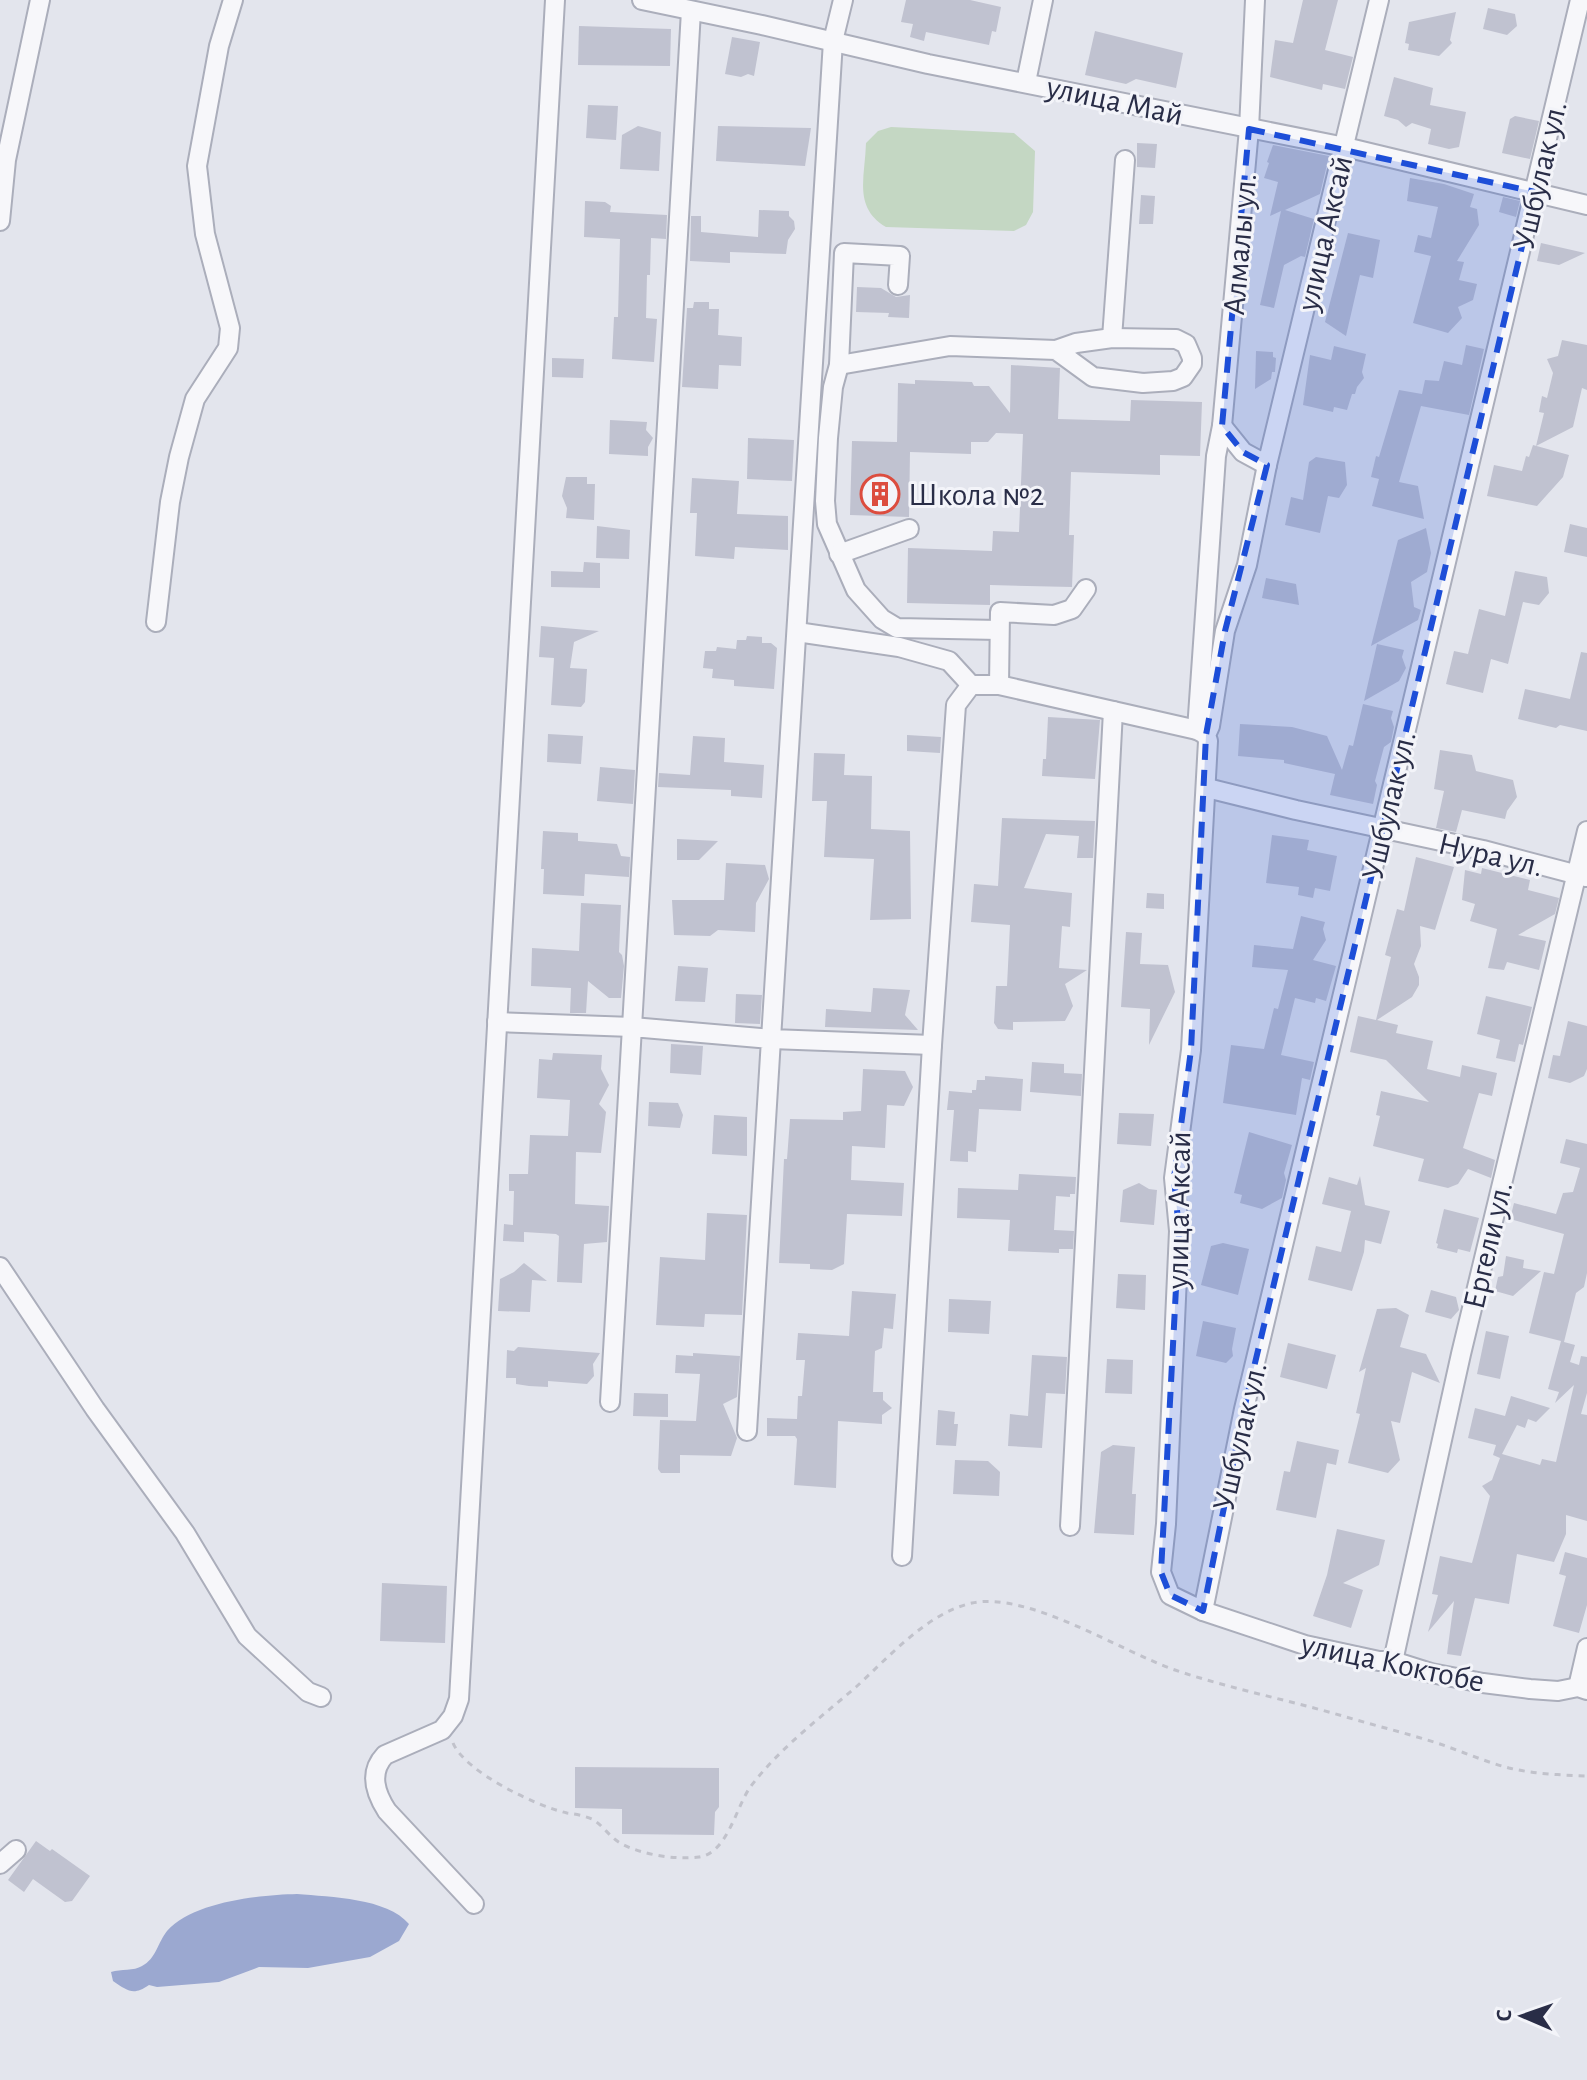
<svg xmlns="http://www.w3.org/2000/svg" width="1587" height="2080" viewBox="0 0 1587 2080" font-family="'Alegreya Sans',sans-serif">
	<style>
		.green { fill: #c4d7c3 }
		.water { fill: #9ba8d0 }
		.building { fill: #c0c2d0 }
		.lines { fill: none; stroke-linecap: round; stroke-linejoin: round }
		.minor-casing { stroke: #abaebb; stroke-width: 22 }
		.path { stroke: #c1c2cb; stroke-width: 3; stroke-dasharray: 6 6; stroke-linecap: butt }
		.minor { stroke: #f7f7fa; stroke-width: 18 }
		.marked { fill: #1d4ed8; fill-opacity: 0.2; stroke: #1d4ed8; stroke-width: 6; stroke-dasharray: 16 10; stroke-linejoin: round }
		.labels { text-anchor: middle; stroke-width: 6; stroke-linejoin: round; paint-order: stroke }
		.street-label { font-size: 32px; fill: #292d47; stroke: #f3f4f9 }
		.poi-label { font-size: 32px; fill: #292d47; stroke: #f3f4f9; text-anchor: start }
	</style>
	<rect width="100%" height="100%" fill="#e3e5ed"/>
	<!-- green -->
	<path class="green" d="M 891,127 L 1014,133 L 1035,151 L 1033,212 L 1026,225 L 1014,231 L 886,227 C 853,207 865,178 866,143 L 878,131 Z"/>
	<!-- water -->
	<path class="water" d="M 297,1894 C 331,1897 387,1898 409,1924 L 399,1941 L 370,1957 L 308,1968 L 259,1967 L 219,1982 L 157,1987 L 149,1985 C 133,1996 128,1991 113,1981 L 111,1972 C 121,1969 134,1971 142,1966 C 156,1959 158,1942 167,1931 C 194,1901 260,1895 297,1894 Z"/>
	<!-- building -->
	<g class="building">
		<polygon points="906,0 970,0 1001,7 996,32 992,31 989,45 926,32 924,41 910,37 913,24 901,22"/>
		<polygon points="1303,0 1338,0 1325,50 1353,57 1345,89 1323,84 1322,90 1270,77 1275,40 1293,43"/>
		<polygon points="1488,8 1515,14 1517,26 1507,35 1483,29"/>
		<polygon points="1456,12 1450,40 1452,43 1439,56 1408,50 1409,44 1405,43 1409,22"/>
		<polygon points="579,26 671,29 670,66 578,65"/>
		<polygon points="1095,31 1183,53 1176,88 1136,79 1126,84 1085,75"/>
		<polygon points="732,37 760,42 754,76 748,74 741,77 725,74"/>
		<polygon points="1394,77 1433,88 1430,105 1466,112 1459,147 1449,149 1428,144 1431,129 1412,123 1406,127 1398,120 1384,116"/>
		<polygon points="588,105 618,106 616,140 586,138"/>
		<polygon points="1515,116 1539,121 1530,159 1502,153 1510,119"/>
		<polygon points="638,126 661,132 659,171 620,169 622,135"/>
		<polygon points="718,126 811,128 805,166 716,161"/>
		<polygon points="1137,143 1157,144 1155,168 1137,167"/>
		<polygon points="1273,145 1329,156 1320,194 1285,210 1314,219 1305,257 1301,256 1284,265 1274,308 1260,305 1281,211 1270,216 1278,182 1264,178 1269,163 1267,162"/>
		<polygon points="1410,178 1444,184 1474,194 1470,207 1477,209 1479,225 1457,261 1464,262 1459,280 1477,284 1473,300 1458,307 1462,318 1448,333 1413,323 1431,256 1414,252 1418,235 1431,238 1438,207 1407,201"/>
		<polygon points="1141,195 1155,196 1153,224 1139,224"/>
		<polygon points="1503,197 1520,201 1516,217 1499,212"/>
		<polygon points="585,201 605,202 611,206 610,212 667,215 666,239 651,238 650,275 647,275 646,318 657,319 654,362 612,359 614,317 618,317 620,239 584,237"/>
		<polygon points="759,210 789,211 789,216 794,221 795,229 788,240 786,254 730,252 730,263 690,261 691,216 701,216 701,232 758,237"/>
		<polygon points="1348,233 1380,240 1373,278 1360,275 1346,336 1325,322"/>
		<polygon points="1541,243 1585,253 1559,265 1537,261"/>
		<polygon points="857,287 881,288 896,297 910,295 909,318 888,317 889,313 856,312"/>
		<polygon points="694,302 709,302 709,309 719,309 718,335 742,337 741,366 719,365 718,389 682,387 687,308 693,308"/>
		<polygon points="1562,340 1587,345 1587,390 1582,388 1573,427 1536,446 1544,413 1539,412 1542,396 1547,398 1553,373 1547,359 1558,356"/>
		<polygon points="1466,345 1484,349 1469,415 1421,406 1399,482 1418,486 1424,519 1372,506 1379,479 1371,477 1376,456 1379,457 1399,390 1422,394 1425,380 1439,381 1444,361 1462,365"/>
		<polygon points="1334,346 1366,354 1362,372 1364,378 1357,387 1355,394 1352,394 1347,410 1334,407 1333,412 1303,405 1310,355 1331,360"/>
		<polygon points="1256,351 1273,352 1273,357 1276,358 1275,372 1272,372 1271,379 1255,389"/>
		<polygon points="552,358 584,359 583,378 552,377"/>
		<polygon points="1011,365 1060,368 1058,419 1130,421 1131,400 1202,402 1200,456 1160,455 1160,475 1071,472 1069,535 1074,535 1072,587 990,585 990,605 907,603 908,548 992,551 993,531 1019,532 1023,434 996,433 988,442 971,442 971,454 910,452 909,517 850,515 852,441 897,442 898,383 915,384 915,380 972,382 974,386 989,386 1010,413"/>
		<polygon points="610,420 647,422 646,430 653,438 648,447 648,456 609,454"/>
		<polygon points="748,438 794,440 792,481 747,479"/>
		<polygon points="1533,445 1569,455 1563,477 1537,506 1487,496 1494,465 1522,471 1526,456 1529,457"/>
		<polygon points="1316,457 1345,462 1347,485 1339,498 1328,496 1320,533 1285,525 1291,497 1303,500 1309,462"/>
		<polygon points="566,477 587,477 587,484 595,484 594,520 566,518 567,508 562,496"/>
		<polygon points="692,478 739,481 737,514 788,516 788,550 735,547 734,559 695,556 697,513 690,513"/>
		<polygon points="1570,524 1587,528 1587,557 1564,552"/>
		<polygon points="597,526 630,530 629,559 596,558"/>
		<polygon points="1426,528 1431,553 1427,572 1411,582 1414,607 1421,610 1418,620 1371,646 1398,540"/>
		<polygon points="584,562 600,563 600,588 551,587 551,571 583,572"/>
		<polygon points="1515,571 1547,577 1549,593 1539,605 1523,602 1508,664 1491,659 1483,693 1446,684 1454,651 1468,654 1479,609 1505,616"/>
		<polygon points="1266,578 1296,584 1299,605 1262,598"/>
		<polygon points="541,626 599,631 574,642 570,668 587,669 585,702 581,707 551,705 554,658 539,657"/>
		<polygon points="747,636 762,637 762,643 771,643 777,648 774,689 734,686 734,680 712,678 713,669 703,668 705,651 716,651 717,647 736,649 737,640 746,640"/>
		<polygon points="1377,644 1404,650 1402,657 1406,668 1399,681 1364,701"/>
		<polygon points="1581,652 1587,653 1587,731 1560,725 1556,728 1518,719 1525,689 1570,699"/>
		<polygon points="1363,704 1393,711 1391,718 1394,727 1391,742 1384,747 1375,781 1377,785 1373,804 1330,795 1335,774 1284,763 1284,760 1238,756 1240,724 1292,727 1327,736 1342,770 1349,745 1353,746"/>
		<polygon points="1048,717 1100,720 1095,779 1042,776 1043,759 1046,759"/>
		<polygon points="548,734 583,736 581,764 547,762"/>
		<polygon points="907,735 941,737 940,753 907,751"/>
		<polygon points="693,736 725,738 724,762 764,765 762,798 731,796 731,790 658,787 659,773 690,775"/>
		<polygon points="1440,750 1472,755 1476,771 1513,780 1517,797 1507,811 1505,819 1462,810 1456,832 1436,828 1444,791 1434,789"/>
		<polygon points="814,753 845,754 844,775 872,776 871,829 910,831 911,919 870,920 874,859 824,857 827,801 812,801"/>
		<polygon points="600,767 635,770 633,804 597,801"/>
		<polygon points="1002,818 1095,821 1093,858 1077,858 1079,836 1046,834 1024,888 1072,893 1070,927 1062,926 1059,968 1087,970 1065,984 1073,1006 1065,1021 1013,1022 1013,1030 998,1029 994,1023 996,986 1007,986 1010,925 971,922 974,884 998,886"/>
		<polygon points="543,831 578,833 578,841 617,844 621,856 630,857 629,877 585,874 584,896 543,894 544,869 541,869"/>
		<polygon points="1272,835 1309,840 1307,850 1337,856 1330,891 1315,888 1313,898 1298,895 1299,887 1266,883"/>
		<polygon points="677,839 718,841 699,860 677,860"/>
		<polygon points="1416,857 1454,867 1435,930 1420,926 1421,946 1414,964 1419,977 1419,985 1412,997 1377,1020 1398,1025 1396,1033 1433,1041 1427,1069 1460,1077 1462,1065 1497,1073 1492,1096 1479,1093 1463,1148 1495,1160 1491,1178 1468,1169 1458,1184 1448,1188 1418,1181 1424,1159 1373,1146 1380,1116 1376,1115 1381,1091 1429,1102 1386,1060 1350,1052 1358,1016 1376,1020 1391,957 1385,955 1397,909 1404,911"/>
		<polygon points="726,863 765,865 769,879 756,903 755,932 718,930 710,936 674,935 672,900 724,900"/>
		<polygon points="1482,868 1530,880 1528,890 1559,898 1555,914 1518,935 1546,941 1539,970 1507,962 1504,970 1488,968 1497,929 1470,921 1475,904 1462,900 1465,870 1481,874"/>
		<polygon points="1147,893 1164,894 1164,909 1146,908"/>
		<polygon points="581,903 621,905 619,952 622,955 624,966 621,998 609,998 588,981 586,1013 570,1013 571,988 531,986 532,948 579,951"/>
		<polygon points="1301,916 1325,922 1323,929 1326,940 1313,960 1336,966 1326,1001 1316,998 1315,1003 1295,998 1281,1055 1314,1062 1310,1080 1302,1078 1296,1115 1223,1103 1231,1045 1264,1049 1274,1008 1278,1009 1288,970 1252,967 1254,945 1293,949"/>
		<polygon points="1126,932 1142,933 1140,964 1168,965 1175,992 1149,1045 1150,1009 1121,1007"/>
		<polygon points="678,966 708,968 705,1002 675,1001"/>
		<polygon points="873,988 910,990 905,1015 918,1030 825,1027 826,1009 871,1012"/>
		<polygon points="736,994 762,995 760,1024 735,1023"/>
		<polygon points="1486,996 1532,1007 1523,1045 1519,1044 1515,1062 1496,1058 1500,1040 1477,1034"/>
		<polygon points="1568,1021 1587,1026 1587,1069 1584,1076 1570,1083 1548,1078 1553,1055 1560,1056"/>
		<polygon points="671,1044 703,1046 701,1075 670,1073"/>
		<polygon points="553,1053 602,1055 601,1069 609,1085 599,1104 606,1112 601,1153 576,1152 575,1204 609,1206 607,1242 584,1244 582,1283 557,1282 559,1236 556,1234 524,1232 524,1242 503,1241 504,1224 513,1225 514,1191 509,1191 509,1174 528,1174 530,1135 568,1136 570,1100 537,1098 539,1059 552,1060"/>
		<polygon points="1032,1062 1064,1064 1064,1073 1082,1074 1081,1096 1030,1092"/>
		<polygon points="863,1069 905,1071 913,1087 904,1106 887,1105 885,1148 852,1146 851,1180 904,1183 902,1216 847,1214 844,1264 832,1270 810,1269 810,1264 779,1263 784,1159 787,1159 790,1119 843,1120 843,1112 861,1111"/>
		<polygon points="985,1076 1023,1079 1021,1111 979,1109 976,1152 968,1151 968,1162 950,1161 954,1110 947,1110 949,1091 972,1093 972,1090 976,1090 977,1080 985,1080"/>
		<polygon points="649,1102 678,1103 683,1115 680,1128 648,1126"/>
		<polygon points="1119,1113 1154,1114 1151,1146 1117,1144"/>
		<polygon points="714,1115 747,1117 747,1156 712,1154"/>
		<polygon points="1249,1132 1292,1145 1284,1173 1286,1180 1282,1198 1262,1209 1240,1203 1242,1195 1234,1193"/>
		<polygon points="1566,1139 1587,1144 1587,1273 1584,1287 1576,1293 1564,1342 1575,1345 1570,1362 1579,1365 1581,1356 1587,1357 1587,1393 1581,1414 1587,1415 1587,1521 1566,1515 1566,1534 1554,1562 1517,1554 1509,1604 1475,1598 1461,1656 1447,1654 1454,1601 1428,1632 1438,1595 1432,1594 1440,1556 1472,1563 1490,1496 1482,1486 1492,1480 1500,1458 1493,1455 1496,1445 1468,1438 1475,1408 1505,1416 1511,1396 1550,1408 1536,1422 1528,1419 1525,1428 1517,1425 1502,1454 1540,1465 1542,1459 1556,1462 1574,1385 1555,1403 1559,1392 1548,1389 1561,1341 1529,1333 1544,1272 1554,1274 1564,1234 1510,1219 1514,1203 1556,1214 1563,1193 1573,1192 1580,1168 1560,1163"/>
		<polygon points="1019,1174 1076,1177 1075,1194 1070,1194 1070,1197 1056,1196 1054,1230 1074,1231 1073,1249 1059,1249 1059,1253 1008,1251 1010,1220 957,1218 958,1188 1018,1190"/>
		<polygon points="1360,1176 1365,1205 1390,1211 1381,1244 1365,1240 1364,1252 1352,1291 1308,1280 1316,1246 1341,1252 1351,1211 1322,1204 1329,1177 1357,1185"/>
		<polygon points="1139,1183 1149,1189 1157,1190 1154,1225 1120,1222 1123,1190"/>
		<polygon points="1444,1209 1479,1218 1470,1252 1458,1249 1457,1253 1437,1248 1438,1244 1436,1243"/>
		<polygon points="707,1213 747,1215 742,1315 705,1314 704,1327 656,1325 660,1257 705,1260"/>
		<polygon points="1223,1243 1249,1249 1238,1295 1201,1285 1211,1246"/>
		<polygon points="1506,1256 1524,1260 1523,1268 1541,1271 1513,1296 1495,1291 1498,1277 1503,1276"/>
		<polygon points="524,1263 547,1281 532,1280 530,1312 498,1311 500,1279 514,1272"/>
		<polygon points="1118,1274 1146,1275 1145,1310 1116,1308"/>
		<polygon points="1431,1290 1456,1297 1459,1310 1451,1319 1425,1312"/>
		<polygon points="852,1291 896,1294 893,1329 884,1328 882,1348 875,1351 873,1392 883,1392 883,1400 892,1408 882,1415 882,1424 838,1421 836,1488 794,1485 797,1439 795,1436 767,1436 767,1418 797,1419 798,1396 802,1396 805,1360 796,1360 798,1333 849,1336"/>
		<polygon points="949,1299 991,1301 989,1334 948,1332"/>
		<polygon points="1396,1308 1409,1315 1400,1347 1426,1354 1440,1383 1412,1372 1400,1423 1391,1421 1400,1460 1388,1473 1348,1463 1360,1414 1356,1413 1366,1368 1359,1372 1377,1309"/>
		<polygon points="1203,1321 1236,1328 1232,1349 1233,1356 1226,1363 1196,1356"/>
		<polygon points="1486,1331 1509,1336 1500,1379 1477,1374"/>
		<polygon points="1288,1343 1336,1355 1327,1389 1280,1377"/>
		<polygon points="518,1347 600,1353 593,1364 594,1376 587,1384 548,1381 548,1387 529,1386 516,1384 516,1378 506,1378 507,1350 514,1351"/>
		<polygon points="693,1353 740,1356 737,1397 723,1404 737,1438 731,1456 680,1455 680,1473 661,1473 658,1469 660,1420 696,1421 700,1374 675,1373 676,1355 693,1356"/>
		<polygon points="1032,1355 1067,1357 1065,1394 1046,1393 1042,1448 1008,1446 1010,1414 1028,1416"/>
		<polygon points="1107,1359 1133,1360 1132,1394 1105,1393"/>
		<polygon points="634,1393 668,1394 668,1417 633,1416"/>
		<polygon points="938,1410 955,1412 954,1424 958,1424 956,1446 936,1445"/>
		<polygon points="1297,1441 1339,1450 1336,1465 1327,1463 1316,1518 1276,1510 1284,1471 1290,1472"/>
		<polygon points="1113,1445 1135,1447 1132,1494 1136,1494 1134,1535 1094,1533 1101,1452"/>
		<polygon points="955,1460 988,1461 1000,1472 999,1496 953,1494"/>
		<polygon points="1337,1529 1385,1540 1379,1565 1343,1583 1363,1590 1351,1628 1313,1616 1327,1575"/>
		<polygon points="1565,1552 1587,1558 1587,1605 1579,1633 1553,1626 1566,1576 1559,1574"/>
		<polygon points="382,1583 447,1586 445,1643 380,1641"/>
		<polygon points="575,1767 719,1768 719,1807 715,1812 714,1835 622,1834 622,1809 575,1808"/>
		<polygon points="36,1841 50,1851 52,1849 90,1876 72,1901 65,1902 33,1879 24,1892 8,1880"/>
	</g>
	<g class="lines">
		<defs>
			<g id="minor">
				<polyline points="642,0 762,25 928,64 1345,147 1587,205"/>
				<polyline points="843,0 833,41 771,1039 932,1045"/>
				<polyline points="1379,0 1267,465 1247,565 1225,631 1210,726 1206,735 1208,741 1191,1050 1174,1178 1179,1231 1166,1524 1161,1572 1170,1595 1203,1611 1305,1645 1379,1661 1393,1661 1431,1673 1483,1683 1530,1689 1558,1691 1578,1687 1587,1690"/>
				<polyline points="1026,82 1043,0"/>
				<polyline points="0,221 6,160 40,0"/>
				<polyline points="898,285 900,256 844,253 839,365 833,387 828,438 825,501 827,524 856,590 882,619 897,628 999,630"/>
				<polyline points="1112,338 1125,160"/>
				<polyline points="839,365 950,346 1056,350 1076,343 1112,338 1176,339 1186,344 1192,358 1192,364 1183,377 1173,381 1143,383 1093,377 1056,350"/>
				<polyline points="1222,426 1243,452 1267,465"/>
				<polyline points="839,554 909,529"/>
				<polyline points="156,622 170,502 179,457 195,399 228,348 230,328 205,234 197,166 219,46 233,0"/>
				<polyline points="797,632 899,647 949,661 971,685"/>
				<polyline points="999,685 1000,612 1054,615 1072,609 1086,589"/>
				<polyline points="1197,730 1216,456 1222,426 1249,129 1255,0"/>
				<polyline points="1207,788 1296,810 1483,850 1586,877"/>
				<polyline points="497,1022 632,1027 691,11"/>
				<polyline points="0,1267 95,1409 185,1533 247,1636 308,1692 321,1697"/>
				<polyline points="610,1402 632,1027 771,1039 747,1431"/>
				<polyline points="1070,1526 1113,711"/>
				<polyline points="902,1556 932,1045 956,705 971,685 999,685 1197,730 1206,735"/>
				<polyline points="1203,1611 1244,1409 1580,0"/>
				<polyline points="1393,1661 1461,1354 1587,831"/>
				<polyline points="1578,1687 1587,1648"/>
				<polyline points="0,1864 16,1850"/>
				<path d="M 474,1904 L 387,1811 C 376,1794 368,1773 385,1755 L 442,1730 L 453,1716 L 459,1699 L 555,0"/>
			</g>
		</defs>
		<!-- minor casing -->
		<use href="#minor" class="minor-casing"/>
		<!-- path -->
		<path class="path" d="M 453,1743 C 465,1772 536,1806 567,1813 C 575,1814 585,1816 592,1819 C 603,1825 610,1838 622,1844 C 643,1855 676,1860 699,1857 C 728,1853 736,1806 751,1786 C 780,1748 820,1718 856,1687 C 889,1657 927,1613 972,1603 C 1028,1591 1120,1651 1175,1670 C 1231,1689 1289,1700 1346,1717 C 1377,1726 1409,1734 1440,1744 C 1463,1752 1486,1762 1509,1768 C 1534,1774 1561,1775 1587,1776"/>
		<!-- minor -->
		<use href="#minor" class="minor"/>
	</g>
	<!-- marked area -->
	<path class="marked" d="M 1249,129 L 1535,192 L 1244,1409 L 1203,1611 L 1170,1595 L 1161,1572 L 1179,1231 L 1174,1178 L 1191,1050 L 1206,735 L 1225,631 L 1267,465 L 1243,452 L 1222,426 Z"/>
	<!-- icons -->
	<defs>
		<symbol id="building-ring" viewBox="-11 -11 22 22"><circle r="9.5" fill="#f3f4f9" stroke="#dc4c3e" stroke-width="1.5"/><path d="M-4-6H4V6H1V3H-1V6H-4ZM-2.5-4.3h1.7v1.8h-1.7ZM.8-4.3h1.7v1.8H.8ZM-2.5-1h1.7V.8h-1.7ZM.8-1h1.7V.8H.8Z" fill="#dc4c3e"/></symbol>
	</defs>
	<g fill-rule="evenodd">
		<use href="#building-ring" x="858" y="472" width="44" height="44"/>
	</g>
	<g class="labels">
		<!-- street labels -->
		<g class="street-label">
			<text transform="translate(1115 100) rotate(12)" y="11">улица Май</text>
			<text transform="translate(1539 175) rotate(-77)" y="11">Ушбулак ул.</text>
			<text transform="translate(1324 233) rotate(-77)" y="11">улица Аксай</text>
			<text transform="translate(1239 244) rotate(-85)" y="11">Алмалы ул.</text>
			<text transform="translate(1388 805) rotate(-77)" y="11">Ушбулак ул.</text>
			<text transform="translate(1491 854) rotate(13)" y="11">Нура ул.</text>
			<text transform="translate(1178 1210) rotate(-89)" y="11">улица Аксай</text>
			<text transform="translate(1487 1245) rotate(-77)" y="11">Ергели ул.</text>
			<text transform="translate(1239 1436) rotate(-77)" y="11">Ушбулак ул.</text>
			<text transform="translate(1393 1662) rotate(12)" y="11">улица Коктобе</text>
		</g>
		<!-- poi labels -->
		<g class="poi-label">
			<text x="908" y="505">Школа №2</text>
		</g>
	</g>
	<!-- north arrow -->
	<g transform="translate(1523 2016) rotate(272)" stroke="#f3f4f9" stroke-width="6" paint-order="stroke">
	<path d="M0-6L14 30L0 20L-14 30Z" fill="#292d47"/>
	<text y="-12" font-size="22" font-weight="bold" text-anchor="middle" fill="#292d47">С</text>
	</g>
</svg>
